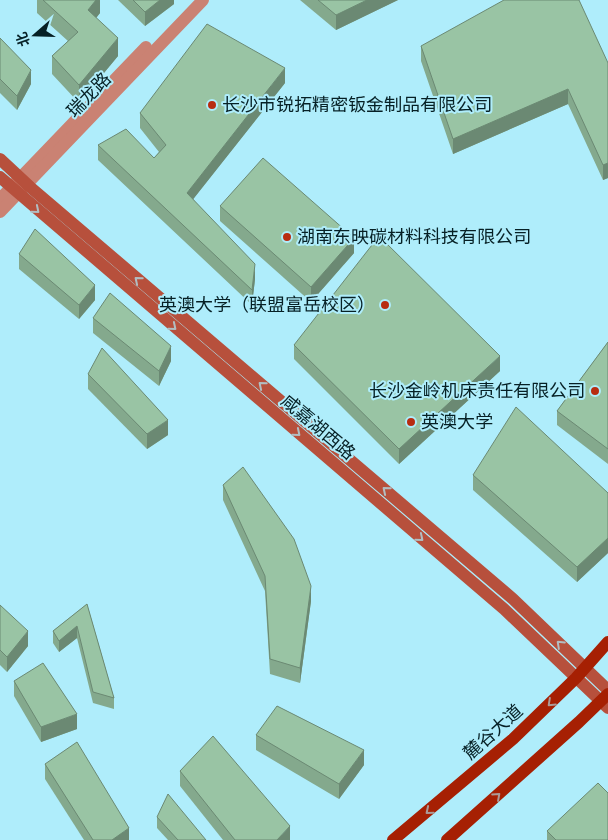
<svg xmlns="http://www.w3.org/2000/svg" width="608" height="840" viewBox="0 0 608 840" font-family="'Sofia Sans Condensed','Noto Sans SC',sans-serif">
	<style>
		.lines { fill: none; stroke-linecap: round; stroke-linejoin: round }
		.tertiary { stroke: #ca8273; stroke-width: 12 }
		.secondary { stroke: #b7503c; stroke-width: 12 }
		.primary { stroke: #a62003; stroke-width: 12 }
		.wall { fill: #84a98d }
		.shaded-wall { fill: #6b8973 }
		.building { fill: #99c4a4; stroke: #6b8973 }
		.oneway { stroke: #b1bec2 }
		.oneway2 { stroke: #ab9b98 }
		.poi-dot { fill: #b82c11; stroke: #afedfb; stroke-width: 2 }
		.labels { text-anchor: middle; stroke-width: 4; stroke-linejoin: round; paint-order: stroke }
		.street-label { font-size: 18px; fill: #062025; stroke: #afedfb }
		.poi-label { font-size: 18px; fill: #062025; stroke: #afedfb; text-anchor: start }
	</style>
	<rect width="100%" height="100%" fill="#afedfb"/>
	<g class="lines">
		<!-- tertiary -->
		<g class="tertiary">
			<polyline points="0,199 146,47"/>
			<polyline points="0,212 203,0"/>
		</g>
		<!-- secondary -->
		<g class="secondary">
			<polyline points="0,159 30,187 513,599 608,690"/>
			<polyline points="0,177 504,609 608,708"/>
		</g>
		<!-- primary -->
		<g class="primary">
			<polyline points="393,840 513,739 576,678 608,642"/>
			<polyline points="447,840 579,722 608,694"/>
		</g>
	</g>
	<!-- wall -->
	<g class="wall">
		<polygon points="37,0 100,0 100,13 96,18 118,56 79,103 52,74 52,56 68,41 37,13"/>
		<polygon points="118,0 174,0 174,4 145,26"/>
		<polygon points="300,0 398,0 336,30"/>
		<polygon points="0,38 31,84 17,110 0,93"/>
		<polygon points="421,46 608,63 608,178 603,180 568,104 453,154 421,61"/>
		<polygon points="285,83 193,199 255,279 252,305 98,160 98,145 154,158 159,152 140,128 140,113"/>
		<polygon points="220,206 354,253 311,302 220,221"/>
		<polygon points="19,254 95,300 79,319 19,269"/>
		<polygon points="93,318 171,361 159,386 93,333"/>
		<polygon points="608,342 608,464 557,425 557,411"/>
		<polygon points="294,345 500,371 399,464 294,359"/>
		<polygon points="88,374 168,435 147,449 88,389"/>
		<polygon points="473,475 608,493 608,553 577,582 473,490"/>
		<polygon points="223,485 311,601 300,683 270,674 265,591 223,500"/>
		<polygon points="87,604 114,698 114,709 93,703 77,638 59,652 53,643 53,631"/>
		<polygon points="0,605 28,646 7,672 0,665"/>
		<polygon points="14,681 77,729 41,742 14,696"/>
		<polygon points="256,735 364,765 339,799 256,750"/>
		<polygon points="45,764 129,840 84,840 45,779"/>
		<polygon points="180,771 290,840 223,840 180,786"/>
		<polygon points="157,817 206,840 168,840 157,828"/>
		<polygon points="547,831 608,840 547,840"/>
	</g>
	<!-- shaded-wall -->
	<g class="shaded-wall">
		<polygon points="96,0 100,0 100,13 88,28 88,10"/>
		<polygon points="160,0 174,0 174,4 145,26 145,12"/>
		<polygon points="367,0 398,0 336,30 336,15"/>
		<polygon points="118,38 118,56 79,103 79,85"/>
		<polygon points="285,68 285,83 187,207 187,193"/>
		<polygon points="31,70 31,84 17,110 17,96"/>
		<polygon points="568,89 568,104 453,154 453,139"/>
		<polygon points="608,163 608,178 603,180 603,165"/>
		<polygon points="354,238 354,253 311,302 311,287"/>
		<polygon points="255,264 255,279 252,305 252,290"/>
		<polygon points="95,285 95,300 79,319 79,305"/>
		<polygon points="171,346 171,361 159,386 159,371"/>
		<polygon points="500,356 500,371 399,464 399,449"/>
		<polygon points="168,420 168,435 147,449 147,434"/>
		<polygon points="608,538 608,553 577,582 577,567"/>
		<polygon points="311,586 311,601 300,683 300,668"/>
		<polygon points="77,626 77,638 59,652 59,641"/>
		<polygon points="28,631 28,646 7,672 7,657"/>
		<polygon points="77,714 77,729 41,742 41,727"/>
		<polygon points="364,750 364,765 339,799 339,784"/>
		<polygon points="290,826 290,840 277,840"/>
		<polygon points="129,828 129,840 112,840"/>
	</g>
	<!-- building -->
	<g class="building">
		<polygon points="43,0 96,0 88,10 118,38 79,85 52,56 78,32"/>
		<polygon points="133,0 160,0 145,12"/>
		<polygon points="318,0 367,0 336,15"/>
		<polygon points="504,0 579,0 608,63 608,163 603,165 568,89 453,139 421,46"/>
		<polygon points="207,24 285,68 187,193 255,264 252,290 98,145 126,129 154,158 166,145 140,113"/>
		<polygon points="0,38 31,70 17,96 0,79"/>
		<polygon points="263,158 354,238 311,287 220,206"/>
		<polygon points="35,229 95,285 79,305 19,254"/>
		<polygon points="379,236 500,356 399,449 294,345"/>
		<polygon points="110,293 171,346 159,371 93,318"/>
		<polygon points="608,342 608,449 557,411"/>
		<polygon points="102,348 168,420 147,434 88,374"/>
		<polygon points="516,407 608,493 608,538 577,567 473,475"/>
		<polygon points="243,467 294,539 311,586 300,668 270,659 265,576 223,485"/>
		<polygon points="87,604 114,698 93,692 77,626 59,641 53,631"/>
		<polygon points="0,605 28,631 7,657 0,650"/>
		<polygon points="43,663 77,714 41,727 14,681"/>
		<polygon points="277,706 364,750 339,784 256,735"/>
		<polygon points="213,736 290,826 277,840 235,840 180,771"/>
		<polygon points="77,742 129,828 112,840 93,840 45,764"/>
		<polygon points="598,783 608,793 608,840 556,840 547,831"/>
		<polygon points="168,794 206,840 178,840 157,817"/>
	</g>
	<!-- one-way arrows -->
	<defs><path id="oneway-chevron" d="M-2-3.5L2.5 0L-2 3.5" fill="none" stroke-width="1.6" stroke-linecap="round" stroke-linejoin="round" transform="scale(1.25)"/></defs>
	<g class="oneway">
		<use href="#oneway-chevron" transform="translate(36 210) rotate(40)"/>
		<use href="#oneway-chevron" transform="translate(138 280) rotate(-140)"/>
		<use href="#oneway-chevron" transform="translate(173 327) rotate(40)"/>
		<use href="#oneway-chevron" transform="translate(262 385) rotate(-140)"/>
		<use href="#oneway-chevron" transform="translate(297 433) rotate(40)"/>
		<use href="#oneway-chevron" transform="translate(386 490) rotate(-140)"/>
		<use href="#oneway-chevron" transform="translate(420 538) rotate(40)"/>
		<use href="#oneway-chevron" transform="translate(560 644) rotate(-137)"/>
	</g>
	<g class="oneway2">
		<use href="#oneway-chevron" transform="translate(551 703) rotate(137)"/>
		<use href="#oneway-chevron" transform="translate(497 796) rotate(-42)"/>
		<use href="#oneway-chevron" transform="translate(429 811) rotate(140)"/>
	</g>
	<!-- markers -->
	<g class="poi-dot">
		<circle cx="212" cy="105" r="5"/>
		<circle cx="287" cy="237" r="5"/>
		<circle cx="385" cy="305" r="5"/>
		<circle cx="595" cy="391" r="5"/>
		<circle cx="411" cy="422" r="5"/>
	</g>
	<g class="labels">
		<!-- street labels -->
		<g class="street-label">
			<text transform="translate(89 95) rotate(-46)" y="6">瑞龙路</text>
			<text transform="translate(318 427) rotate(40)" y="6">咸嘉湖西路</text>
			<text transform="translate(493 732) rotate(-42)" y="6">麓谷大道</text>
		</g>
		<!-- poi labels -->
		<g class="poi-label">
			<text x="222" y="111">长沙市锐拓精密钣金制品有限公司</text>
			<text x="297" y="243">湖南东映碳材料科技有限公司</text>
			<text x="375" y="311" text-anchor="end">英澳大学（联盟富岳校区）</text>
			<text x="585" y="397" text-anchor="end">长沙金岭机床责任有限公司</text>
			<text x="421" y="428">英澳大学</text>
		</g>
	</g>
	<!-- north arrow -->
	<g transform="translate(35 35) rotate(250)" stroke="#afedfb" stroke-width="4" paint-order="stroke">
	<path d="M0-4L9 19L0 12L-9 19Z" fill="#062025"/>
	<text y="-8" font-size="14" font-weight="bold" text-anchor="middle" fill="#062025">北</text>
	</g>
</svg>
